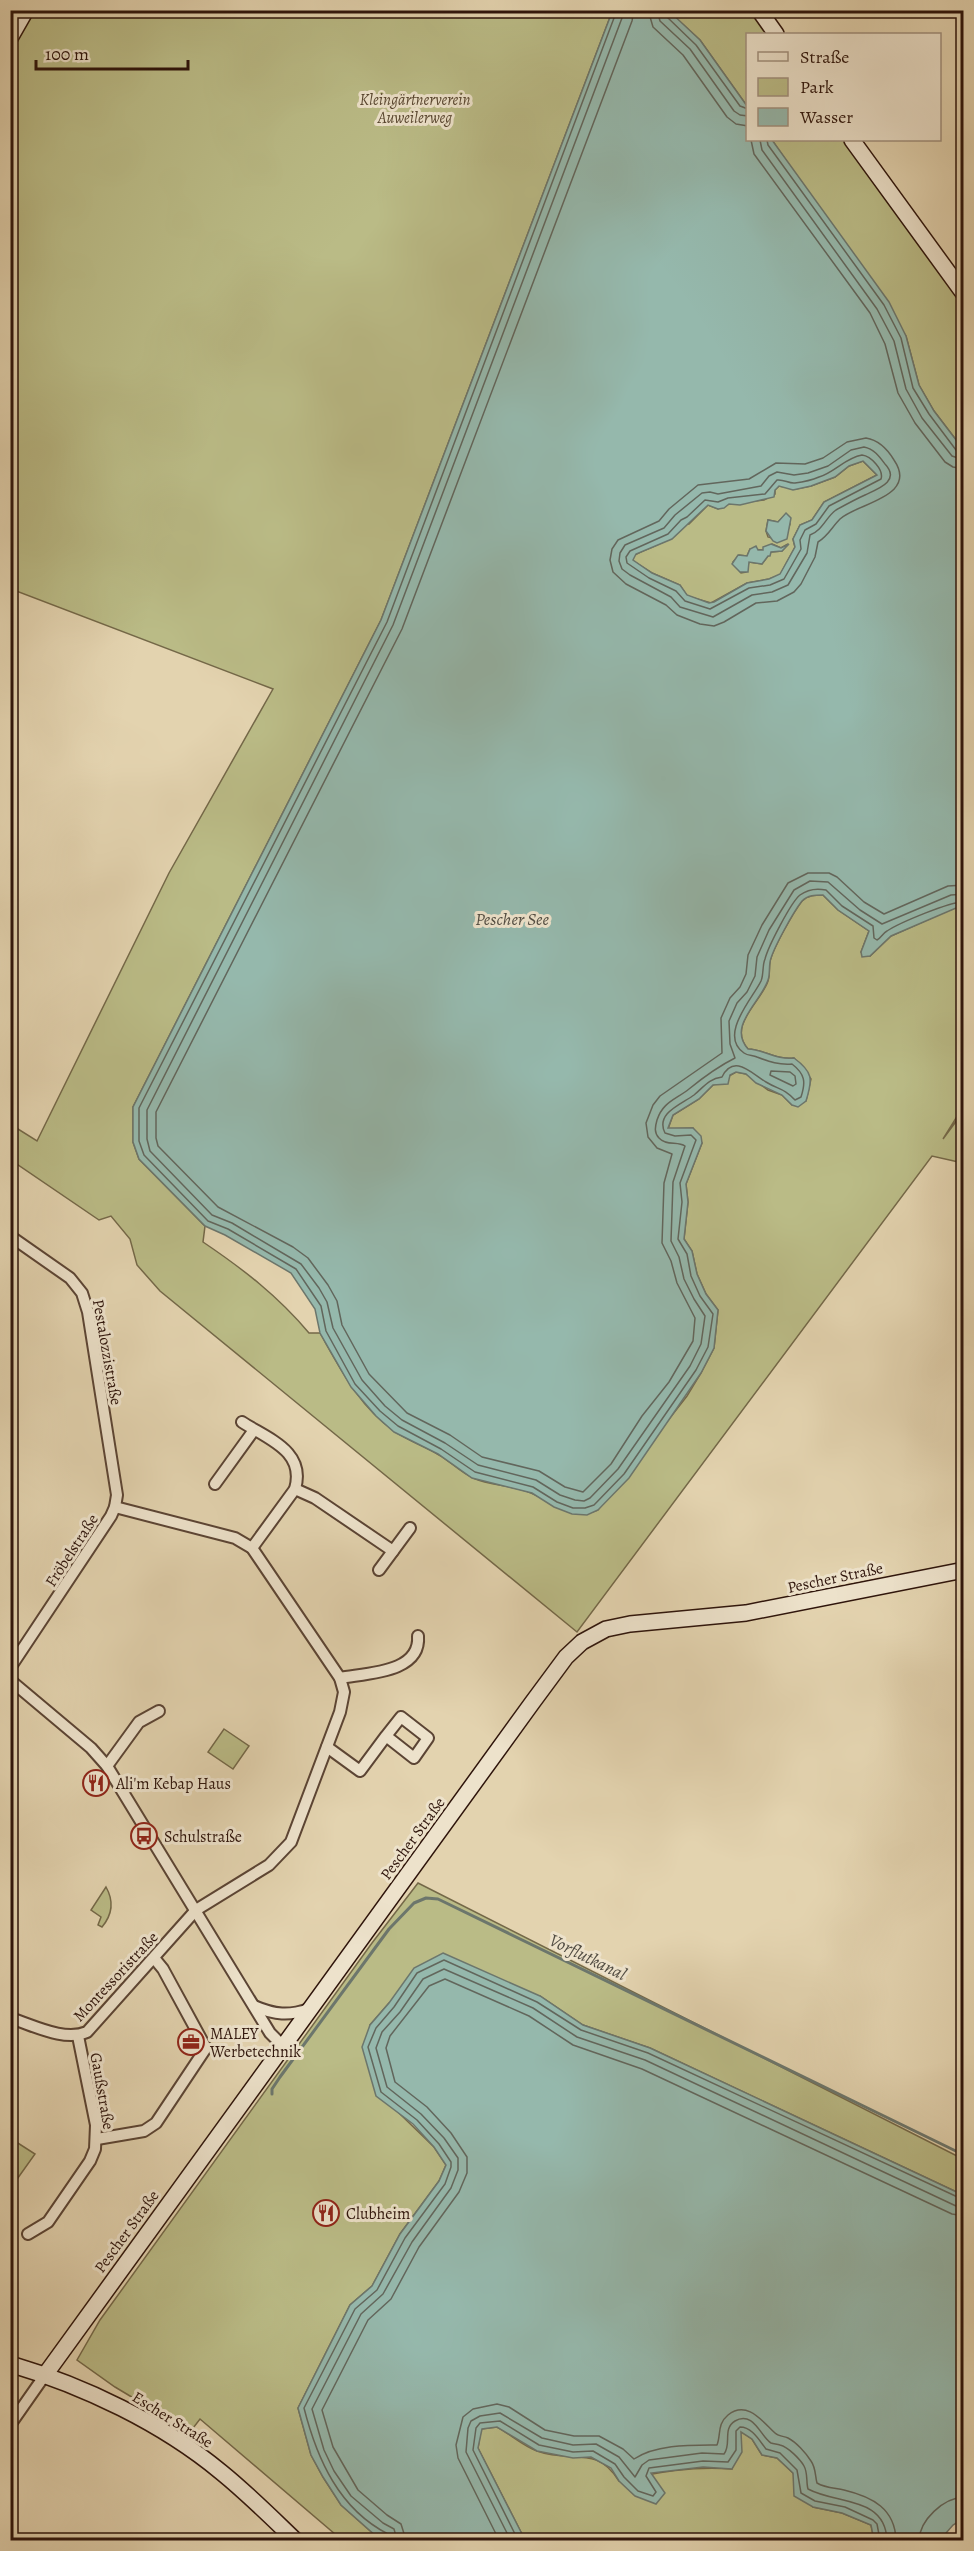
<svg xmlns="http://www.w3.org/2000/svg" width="974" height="2551" viewBox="0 0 974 2551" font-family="Alegreya,serif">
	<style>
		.green { fill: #babb86; stroke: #746848; stroke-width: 1.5; fill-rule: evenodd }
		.water { fill: #95b8ac; stroke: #6c766c; stroke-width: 1.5; fill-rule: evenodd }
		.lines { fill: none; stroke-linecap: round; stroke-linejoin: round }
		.shore { stroke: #62665c; stroke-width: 1.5 }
		.stream { stroke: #6c766c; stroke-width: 3 }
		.street-casing { stroke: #5b4434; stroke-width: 14 }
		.secondary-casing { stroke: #2e140b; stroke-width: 18 }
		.street { stroke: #ede2cb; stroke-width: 10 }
		.secondary { stroke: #ede2cb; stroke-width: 15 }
		.labels { text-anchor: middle; stroke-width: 6; stroke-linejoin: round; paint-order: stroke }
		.park-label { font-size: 16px; font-style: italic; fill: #584630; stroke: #ede2cb }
		.street-label { font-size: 16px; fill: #2e140b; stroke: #ede2cb }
		.poi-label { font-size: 16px; fill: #2e140b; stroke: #ede2cb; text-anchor: start }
		.water-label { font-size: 18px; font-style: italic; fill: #524d43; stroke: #ede2cb }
	</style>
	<rect width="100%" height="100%" fill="#e3d3af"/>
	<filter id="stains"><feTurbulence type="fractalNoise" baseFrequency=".00333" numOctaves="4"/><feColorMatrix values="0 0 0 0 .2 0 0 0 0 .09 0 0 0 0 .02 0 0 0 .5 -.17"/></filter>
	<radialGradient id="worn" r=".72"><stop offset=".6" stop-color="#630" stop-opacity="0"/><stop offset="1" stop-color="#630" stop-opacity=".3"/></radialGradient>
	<!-- green -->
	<g class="green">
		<path d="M 33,11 L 634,11 L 612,12 L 381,620 L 133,1107 L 133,1142 L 139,1159 L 205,1226 L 203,1242 C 243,1269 278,1296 309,1333 L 320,1333 C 341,1370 359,1406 394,1431 C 408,1441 424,1446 439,1455 C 450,1461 460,1472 473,1478 C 491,1486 512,1485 531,1493 C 556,1503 568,1522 598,1510 L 687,1396 L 701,1373 L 714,1348 L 718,1310 L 706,1294 L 697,1274 L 692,1251 L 684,1239 L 688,1202 L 686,1184 L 702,1143 L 693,1128 L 668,1129 L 673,1115 L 699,1099 L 713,1085 L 736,1072 L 746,1074 L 768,1090 L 782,1095 L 792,1105 L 806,1101 L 811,1079 L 794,1058 C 775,1060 766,1050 748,1049 C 727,1026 761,1002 768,981 C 770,975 769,968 770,962 C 772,950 794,911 802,901 C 808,895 815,895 823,895 L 838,910 L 869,931 L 861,952 L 870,956 L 891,936 L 956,907 L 963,908 L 963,1107 L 943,1139 L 963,1112 L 963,1163 L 932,1156 L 577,1632 L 160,1291 L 137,1265 L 130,1239 L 111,1216 L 99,1220 L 11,1160 L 10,1124 L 37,1141 L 169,873 L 273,689 L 11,589 L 11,50 Z"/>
		<polygon points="668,11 752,11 770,34 748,34 747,106 700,40"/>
		<polygon points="772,140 845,140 963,304 963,449 934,411 919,385 906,336"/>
		<path d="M 863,461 L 877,475 L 824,502 L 812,520 L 800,525 L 793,539 L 795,547 L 780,575 L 769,579 L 747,583 L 711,603 L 687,596 L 680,585 L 652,573 L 633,561 L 633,556 C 652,545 671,544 685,524 L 689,524 L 708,505 L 718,509 L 729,504 L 764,500 L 775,494 L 775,490 L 779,486 L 796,489 L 811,486 L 835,477 L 849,466 ZM 786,514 L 790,524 L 786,536 L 779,540 L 768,537 L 766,531 L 768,520 L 778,522 ZM 772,544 L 781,548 L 788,544 L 782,551 L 771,552 L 762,564 L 749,562 L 746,572 L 741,573 L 733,562 L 739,555 L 747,556 L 750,549 L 763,550 Z"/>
		<polygon points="224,1729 249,1746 233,1769 208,1752"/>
		<polygon points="418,1883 963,2159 963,2195 650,2048 583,2025 540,1996 389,2003 370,2025 397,2111 434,2147 446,2165 439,2181 400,2234 372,2286 350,2305 298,2408 311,2455 323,2477 341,2505 376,2536 395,2540 342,2540 200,2419 190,2432 115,2387 77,2360 100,2320 372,1943"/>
		<path d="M 106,1887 C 114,1901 112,1915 102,1927 L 98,1925 L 101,1917 L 91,1910 Z"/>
		<polygon points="10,2138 35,2154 15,2182 11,2178"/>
		<path d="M 497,2427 C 510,2434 523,2446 537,2451 C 572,2464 596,2444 619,2481 C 657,2472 693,2466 732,2469 L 741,2431 L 752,2439 L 762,2455 L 777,2458 L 793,2473 L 813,2507 L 842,2513 L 871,2525 L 874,2540 L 521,2540 L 522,2534 L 478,2448 L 481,2429 Z"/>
	</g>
	<!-- water -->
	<g class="water">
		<path d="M 668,10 L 700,40 L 747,106 L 748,140 L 772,140 L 889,302 L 906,336 L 919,385 L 934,411 L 963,449 L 963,908 L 956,908 L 891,936 L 870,956 L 862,957 L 861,952 L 869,931 L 838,910 L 823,895 C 815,895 808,895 802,901 C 794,911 772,950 770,962 C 769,968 770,975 768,980 C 761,1002 727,1026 748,1049 C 766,1050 775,1060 794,1058 C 813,1072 813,1079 806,1101 L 798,1107 L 792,1105 L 782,1095 L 756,1083 L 746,1074 L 736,1072 L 730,1075 L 728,1084 L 713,1085 L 699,1099 L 673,1115 L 668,1128 L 693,1128 L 701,1136 L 702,1143 L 686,1184 L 688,1202 L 684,1239 L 692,1251 L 697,1274 L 706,1294 L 718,1310 L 714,1348 L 701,1373 L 629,1478 L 598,1510 L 587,1515 L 572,1514 L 554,1507 L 532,1493 L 472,1478 L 438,1454 L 394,1432 L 376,1416 L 351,1387 L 320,1333 L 315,1309 L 291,1273 L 225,1235 L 205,1226 L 139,1159 L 133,1142 L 133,1107 L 381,620 L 612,12 ZM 863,461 L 877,475 L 824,502 L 812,520 L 800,525 L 793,539 L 795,547 L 780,574 L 769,579 L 747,583 L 714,602 L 709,603 L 687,595 L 680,585 L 652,573 L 633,560 L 636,554 L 672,539 L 708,505 L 718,509 L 724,508 L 729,504 L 740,505 L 774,497 L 775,490 L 779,486 L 793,490 L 811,486 L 835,477 L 849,466 Z"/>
		<polygon points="786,513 791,518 787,539 777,543 773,541 766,531 768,520 778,522"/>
		<polygon points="771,544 781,548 789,544 782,551 771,552 770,556 768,556 762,564 749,562 748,572 740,572 732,564 738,555 747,556 750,549 756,546 758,550 763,550 763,547"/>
		<polygon points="443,1953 540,1996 583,2025 650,2048 963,2195 963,2519 953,2525 940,2540 874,2540 871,2525 842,2513 813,2507 794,2496 793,2473 777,2458 762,2455 752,2439 741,2432 742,2452 732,2469 703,2467 651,2473 665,2493 656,2504 635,2496 619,2481 611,2468 591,2457 573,2458 537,2451 497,2427 482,2429 478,2448 522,2534 521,2540 395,2540 376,2536 341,2505 323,2477 311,2455 298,2408 350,2305 372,2286 400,2234 439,2181 446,2165 434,2147 413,2124 376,2096 362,2047 370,2025 389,2003 414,1968"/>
	</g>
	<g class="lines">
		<!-- shore -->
		<g class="shore">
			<path d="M 617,10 L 387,622 L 139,1108 L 139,1141 L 144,1155 L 208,1221 L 228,1229 L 296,1269 L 321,1306 L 326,1331 L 355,1384 L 380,1411 L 398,1426 L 441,1449 L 475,1472 L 533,1487 L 557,1502 L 573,1508 L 585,1508 L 594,1505 L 624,1474 L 696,1370 L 708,1347 L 713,1314 L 700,1296 L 691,1276 L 687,1254 L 678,1239 L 682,1202 L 680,1183 L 696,1140 L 691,1135 L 675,1136 L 665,1133 C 655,1113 682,1104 694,1095 C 704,1087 708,1079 722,1077 C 734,1053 752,1074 766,1082 C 779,1090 784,1088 795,1100 L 801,1097 C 806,1082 805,1074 792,1064 C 779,1065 770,1062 757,1057 C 753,1055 748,1056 744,1053 C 718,1035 753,998 761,981 C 764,974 762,966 765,959 C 768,947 791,902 800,895 C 808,889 816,888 826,890 L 842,906 L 873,926 L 874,938 L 877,940 C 881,938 883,933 887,931 C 899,923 951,901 964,902"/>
			<path d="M 625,10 L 393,625 L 147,1110 L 147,1139 L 150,1151 L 212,1215 L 232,1223 L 301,1264 L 319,1288 L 327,1302 L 333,1328 L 362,1380 L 385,1406 L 402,1420 L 445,1443 L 478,1465 L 536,1480 L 560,1495 L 575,1500 L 584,1501 L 590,1498 L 618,1469 L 690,1366 L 701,1344 L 705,1316 L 694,1299 L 684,1279 L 679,1257 L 671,1241 L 673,1182 L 685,1146 C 678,1141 666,1146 659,1138 C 654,1133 655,1127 657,1120 C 663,1102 675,1100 689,1089 C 705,1076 717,1067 735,1058 L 730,1044 L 729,1021 L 737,1003 L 747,992 L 755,976 L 757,957 L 769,930 L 794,890 L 810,881 L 828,882 L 860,910 L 882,924 L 951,895 L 964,894"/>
			<polyline points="634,10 632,21 402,629 156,1112 156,1138 158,1146 218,1207 293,1247 308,1258 328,1285 337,1301 342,1325 369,1374 407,1413 450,1435 482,1457 539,1471 565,1487 583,1492 611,1464 642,1416 669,1382 693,1341 695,1318 677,1283 671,1261 662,1243 664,1183 672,1154 657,1148 648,1137 646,1123 653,1105 660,1096 722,1053 721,1018 730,998 740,987 746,974 748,955 762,925 788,883 808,873 829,873 837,877 864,902 884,914 948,886 964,885"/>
			<polyline points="648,10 653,27 683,55 727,117 736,124 748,126"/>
			<polyline points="657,10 660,21 690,49 734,111 740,115 748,116"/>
			<polyline points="665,10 667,17 696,45 740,106 748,109"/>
			<polyline points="751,140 754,154 870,313 885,344 898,393 915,423 945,462 953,467 964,469"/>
			<polyline points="760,140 762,150 877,309 894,341 906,389 922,418 952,456 964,460"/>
			<polyline points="767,140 768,145 884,305 901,338 913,388 929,414 956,450 964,452"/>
			<path d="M 866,438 C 878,440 888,450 894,460 C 919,497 857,503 840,519 C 832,527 828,536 818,542 L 815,557 L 801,584 L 794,592 L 777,601 L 756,603 L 724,622 L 714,626 L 700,624 L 677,615 L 666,605 L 626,584 L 613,572 L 610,560 L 612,549 L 618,540 L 659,521 L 669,509 L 698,485 L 749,479 L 776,463 L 805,464 L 823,458 L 847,442 Z"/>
			<path d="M 864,447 C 874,449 879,456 885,464 C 901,481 878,489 865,495 C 856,499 845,505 836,510 C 826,517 823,530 810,535 L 807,553 L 788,585 L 772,592 L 752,595 L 713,617 L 680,607 L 671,597 L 630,575 L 622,569 L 619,561 L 620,553 L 625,545 L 664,528 L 675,515 L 702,493 L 710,492 L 718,494 L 761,486 L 769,476 L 777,472 L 794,475 L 808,473 L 828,466 L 851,450 Z"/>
			<path d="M 862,455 C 871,456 884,470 881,479 L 829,506 L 816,524 L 805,530 L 800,540 L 801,549 L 784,579 L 770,585 L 749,588 L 710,609 L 685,601 L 676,591 L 649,578 L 627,563 L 626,557 L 630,551 L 668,534 L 681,520 L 687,517 L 705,500 L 718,502 L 728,498 L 765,494 L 777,480 C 784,479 789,484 795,483 C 803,482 812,480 819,477 C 835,472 845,458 862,455 Z"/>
			<polygon points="771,1071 790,1072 795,1076 796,1084 793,1086 770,1075"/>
			<path d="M 390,2540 L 388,2534 C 339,2509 317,2459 304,2408 L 355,2309 L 377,2290 L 405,2238 L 445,2184 L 451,2167 L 451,2162 L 439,2144 L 417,2120 L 381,2092 L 368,2047 L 376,2028 L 394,2007 L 417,1973 L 444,1960 L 537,2002 L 581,2030 L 648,2053 L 964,2200"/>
			<polyline points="397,2540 394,2529 383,2523 351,2496 334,2471 324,2450 312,2409 361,2314 383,2294 412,2242 451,2188 458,2170 458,2158 444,2138 421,2114 387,2087 376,2048 382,2032 400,2012 423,1979 444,1969 533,2008 577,2037 645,2060 956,2206 964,2207"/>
			<polyline points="406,2540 401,2524 387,2515 358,2490 333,2447 322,2410 368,2320 391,2299 419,2247 459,2192 467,2173 467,2157 451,2133 427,2107 395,2082 386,2048 390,2036 429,1986 445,1979 529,2016 573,2045 642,2069 952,2214 964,2216"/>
			<path d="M 499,2540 L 458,2458 L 456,2445 L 463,2417 L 473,2409 L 497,2404 L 509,2407 L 545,2430 L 574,2436 L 599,2436 L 623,2449 L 634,2459 C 656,2444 691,2445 717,2445 C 721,2435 717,2424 728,2415 C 747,2400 762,2421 775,2433 C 778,2436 783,2436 788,2438 C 796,2442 806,2453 811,2461 C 816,2468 815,2476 817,2483 C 825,2488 835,2488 844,2490 C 873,2497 895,2509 896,2540"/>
			<path d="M 508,2540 L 508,2535 L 466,2452 L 468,2428 L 471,2421 L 480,2416 L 500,2413 L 542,2438 L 573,2445 L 596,2444 L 619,2457 L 635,2477 L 642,2465 L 649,2460 L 702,2453 L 724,2454 C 732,2444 722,2429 735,2421 C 753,2410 761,2437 771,2443 C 774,2444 777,2444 780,2445 C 788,2447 800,2459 804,2466 C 808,2473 806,2482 808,2489 C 838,2505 885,2496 887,2540"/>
			<path d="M 515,2540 L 515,2534 L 473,2450 L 476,2428 L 480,2423 L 500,2421 L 539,2445 L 573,2452 L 593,2451 L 615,2464 L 624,2477 L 638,2491 L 653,2496 L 656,2492 L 646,2476 L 649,2468 L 703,2461 L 728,2462 L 736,2450 L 736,2431 L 740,2427 C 752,2427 759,2440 766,2449 L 780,2453 L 797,2470 L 801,2493 L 815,2501 L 845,2507 L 873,2520 L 877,2524 L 880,2540"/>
			<path d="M 919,2540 C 920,2520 943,2498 964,2497"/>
		</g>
		<!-- stream -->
		<polyline class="stream" points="272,2094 272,2089 280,2077 389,1929 414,1903 426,1898 438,1899 964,2155"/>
		<defs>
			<g id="street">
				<polyline points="10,1236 70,1278 82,1293 88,1312 117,1495 115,1507 111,1516 10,1668"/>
				<path d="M 242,1422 C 268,1439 306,1451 295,1489 L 252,1548"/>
				<polyline points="215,1484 254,1430"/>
				<polyline points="295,1489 315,1498 393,1551"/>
				<polyline points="379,1570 410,1528"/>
				<path d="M 340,1678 C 367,1673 421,1673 418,1636"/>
				<polyline points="10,1680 91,1748 107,1766 270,2033 283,2046"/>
				<polyline points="327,1747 360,1771 386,1736 414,1758 428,1738 401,1717 386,1736"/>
				<polyline points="107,1766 139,1722 159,1711"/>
				<path d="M 254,2006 C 275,2015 289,2016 309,2009"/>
				<path d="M 10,2018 C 33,2025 64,2042 87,2032 L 196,1910 L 269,1865 L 291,1842 L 340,1712 L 344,1692 L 340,1678 L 252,1548 L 235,1538 L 115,1507"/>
				<polyline points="97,2139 144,2131 156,2123 206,2048 163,1969 154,1958"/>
				<polyline points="28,2234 48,2222 90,2161 95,2149 96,2125 78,2036"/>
				<polyline points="10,2425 45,2375"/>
			</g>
			<g id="secondary">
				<polyline points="759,10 776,34"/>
				<polyline points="10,38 26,10"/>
				<polyline points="852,140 964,294"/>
				<path d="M 10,2364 C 84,2386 162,2423 221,2472 C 247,2493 271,2517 295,2540"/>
				<polyline points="45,2375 532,1703 566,1657 582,1642 606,1629 630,1624 746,1613 964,1570"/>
			</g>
		</defs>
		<!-- street casing -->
		<use href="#street" class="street-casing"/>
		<!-- secondary casing -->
		<use href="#secondary" class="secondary-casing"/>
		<!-- street -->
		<use href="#street" class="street"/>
		<!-- secondary -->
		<use href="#secondary" class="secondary"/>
	</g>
	<!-- icons -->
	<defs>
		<symbol id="restaurant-ring" viewBox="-11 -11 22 22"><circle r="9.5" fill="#ede2cb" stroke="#8f2418" stroke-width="1.5"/><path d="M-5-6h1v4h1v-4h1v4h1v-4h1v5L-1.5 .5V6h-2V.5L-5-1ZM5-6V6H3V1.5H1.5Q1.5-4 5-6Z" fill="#8f2418"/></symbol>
		<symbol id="bus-ring" viewBox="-11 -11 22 22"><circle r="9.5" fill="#ede2cb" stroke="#8f2418" stroke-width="1.5"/><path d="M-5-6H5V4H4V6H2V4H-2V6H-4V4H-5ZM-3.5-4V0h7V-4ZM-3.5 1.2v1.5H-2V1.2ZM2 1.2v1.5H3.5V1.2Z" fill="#8f2418"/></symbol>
		<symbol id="office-ring" viewBox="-11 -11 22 22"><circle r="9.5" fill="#ede2cb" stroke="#8f2418" stroke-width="1.5"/><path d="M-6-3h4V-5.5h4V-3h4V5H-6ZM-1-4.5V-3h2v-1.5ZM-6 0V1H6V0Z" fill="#8f2418"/></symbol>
	</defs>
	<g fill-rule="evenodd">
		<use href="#restaurant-ring" x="81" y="1768" width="30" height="30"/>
		<use href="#bus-ring" x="129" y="1821" width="30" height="30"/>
		<use href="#office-ring" x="176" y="2027" width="30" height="30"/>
		<use href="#restaurant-ring" x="311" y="2198" width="30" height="30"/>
	</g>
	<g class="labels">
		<!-- park labels -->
		<g class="park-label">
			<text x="415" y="105">Kleingärtnerverein<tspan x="415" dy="18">Auweilerweg</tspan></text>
		</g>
		<!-- street labels -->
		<g class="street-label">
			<text transform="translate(108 1352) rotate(80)" y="6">Pestalozzistraße</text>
			<text transform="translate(71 1550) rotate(-57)" y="6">Fröbelstraße</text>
			<text transform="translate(835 1577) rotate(-12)" y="6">Pescher Straße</text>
			<text transform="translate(412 1838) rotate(-54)" y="6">Pescher Straße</text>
			<text transform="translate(115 1976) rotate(-47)" y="6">Montessoristraße</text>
			<text transform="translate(103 2091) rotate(80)" y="6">Gaußstraße</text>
			<text transform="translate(126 2231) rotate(-54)" y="6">Pescher Straße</text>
			<text transform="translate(173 2419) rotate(32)" y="6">Escher Straße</text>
		</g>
		<!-- poi labels -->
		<g class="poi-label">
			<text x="116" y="1789">Ali'm Kebap Haus</text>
			<text x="164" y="1842">Schulstraße</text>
			<text x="210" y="2039">MALEY<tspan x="210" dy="18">Werbetechnik</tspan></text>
			<text x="346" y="2219">Clubheim</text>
		</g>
		<!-- water labels -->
		<g class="water-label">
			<text x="512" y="925">Pescher See</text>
			<text transform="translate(588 1957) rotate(26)" y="6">Vorflutkanal</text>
		</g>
	</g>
	<!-- margin -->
	<rect width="974" height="2551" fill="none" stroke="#e3d3af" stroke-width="36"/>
	<rect x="12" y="12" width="950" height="2527" fill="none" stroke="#2e140b" stroke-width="3"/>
	<rect x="18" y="18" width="938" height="2515" fill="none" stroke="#2e140b" stroke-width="1.5"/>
	<!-- legend -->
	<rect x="746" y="33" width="195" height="108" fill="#ede2cb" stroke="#a1907e" stroke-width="1.5"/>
	<rect x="758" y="52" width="30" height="9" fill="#ede2cb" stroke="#a1907e" stroke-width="1.5"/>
	<text x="800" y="63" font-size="18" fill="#2e140b">Straße</text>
	<rect x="758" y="78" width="30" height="18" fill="#babb86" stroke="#a1907e" stroke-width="1.5"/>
	<text x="800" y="93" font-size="18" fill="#2e140b">Park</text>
	<rect x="758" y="108" width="30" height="18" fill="#95b8ac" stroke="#a1907e" stroke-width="1.5"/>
	<text x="800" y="123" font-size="18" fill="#2e140b">Wasser</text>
	<!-- scale -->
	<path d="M36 60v9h152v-9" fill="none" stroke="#2e140b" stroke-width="3"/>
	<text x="45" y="60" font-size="18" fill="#2e140b" stroke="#ede2cb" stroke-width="4.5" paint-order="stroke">100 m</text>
	<rect width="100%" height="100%" filter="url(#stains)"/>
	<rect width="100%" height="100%" fill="url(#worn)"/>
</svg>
